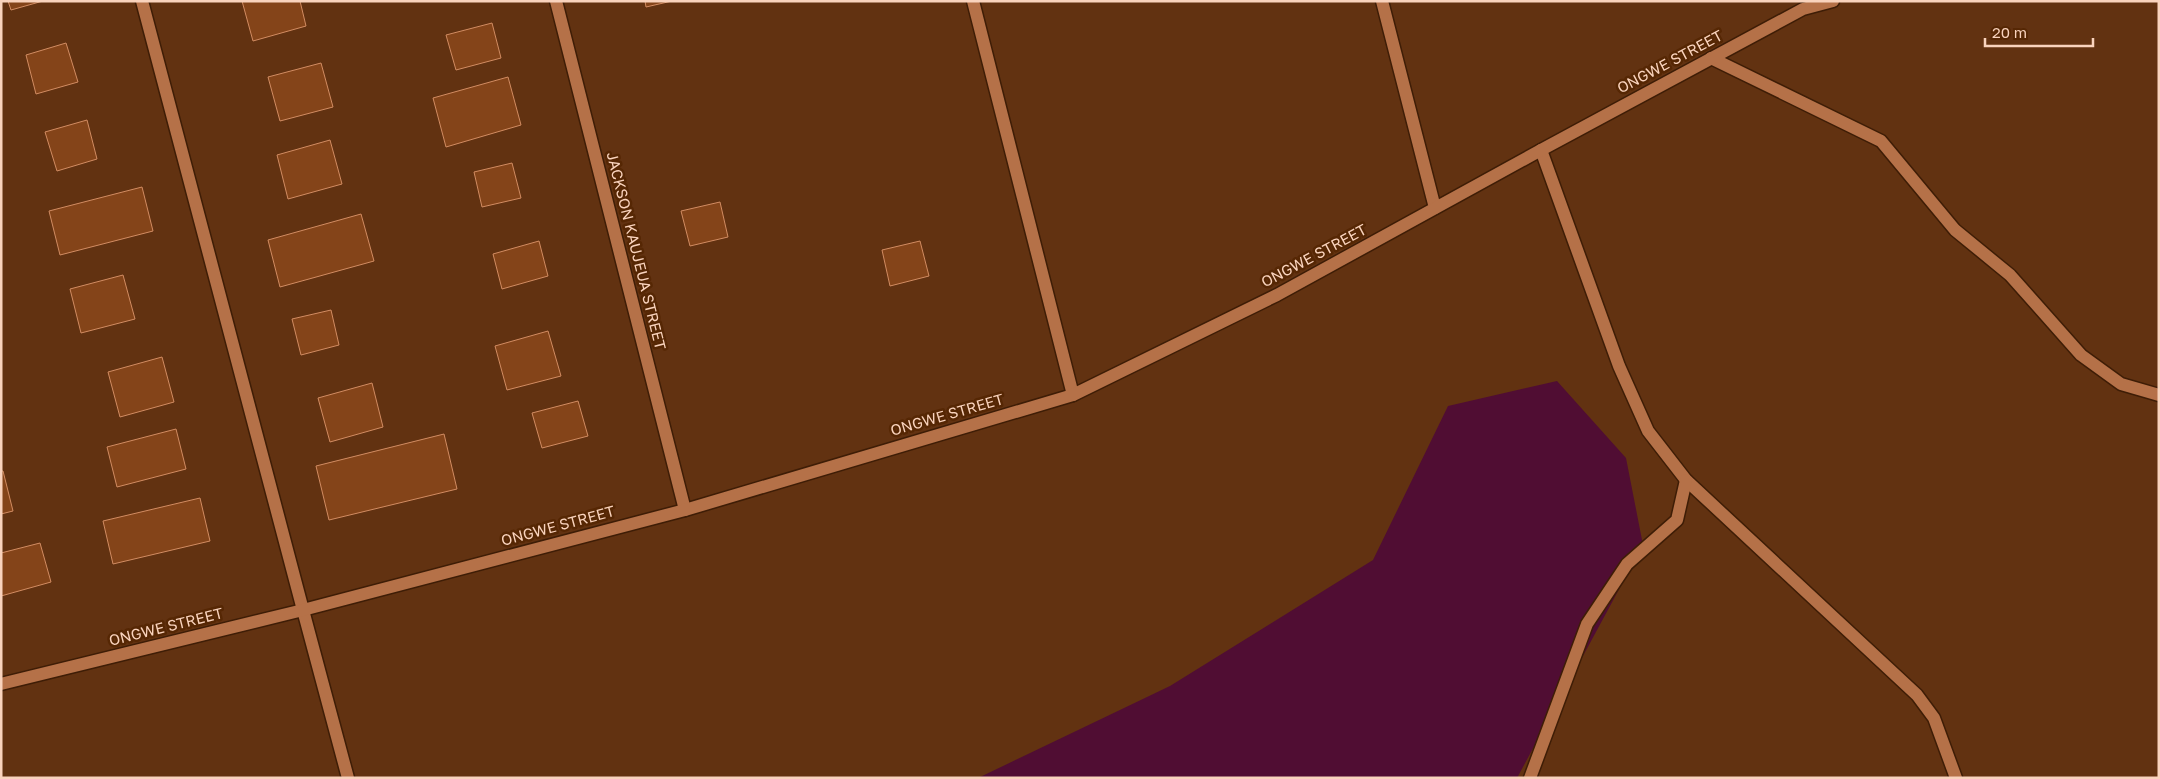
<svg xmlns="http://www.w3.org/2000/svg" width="2160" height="779" viewBox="0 0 2160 779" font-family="'Golos Text',sans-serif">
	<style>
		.water { fill: #500d33 }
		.building { fill: #844419; stroke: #d28c62 }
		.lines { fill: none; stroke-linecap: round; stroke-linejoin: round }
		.lane-casing { stroke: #3e1d06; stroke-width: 15 }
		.street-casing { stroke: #3e1d06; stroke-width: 15 }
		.lane { stroke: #b57148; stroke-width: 12 }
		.street { stroke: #b57148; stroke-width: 12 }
		.labels { text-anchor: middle; stroke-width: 5; stroke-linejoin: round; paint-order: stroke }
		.street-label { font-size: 15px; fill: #f9d3bd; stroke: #562704 }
	</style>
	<rect width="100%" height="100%" fill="#623211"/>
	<!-- water -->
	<polygon class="water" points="1557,381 1626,458 1643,545 1517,778 978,778 1170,686 1373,560 1448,406"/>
	<!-- building -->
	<g class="building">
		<polygon points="8,1 43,1 11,10"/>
		<polygon points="242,1 300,1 306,26 253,41"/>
		<polygon points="645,1 672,1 646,7"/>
		<polygon points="492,23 501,58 456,70 446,35"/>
		<polygon points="66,43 78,82 36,94 26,55"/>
		<polygon points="321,63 333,107 280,121 268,77"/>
		<polygon points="508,77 521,125 446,147 433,98"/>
		<polygon points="87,120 97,159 57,171 45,132"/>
		<polygon points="330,140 342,184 288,199 277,155"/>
		<polygon points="512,163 521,198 482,207 474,172"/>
		<polygon points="142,187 153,231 60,255 49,211"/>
		<polygon points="720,202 728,237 690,246 681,211"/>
		<polygon points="361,214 374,261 280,287 268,240"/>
		<polygon points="539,241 548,276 502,289 493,254"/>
		<polygon points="920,241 929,276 890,286 882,250"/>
		<polygon points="123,275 135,319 81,333 70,289"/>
		<polygon points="331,310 339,345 301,355 292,319"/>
		<polygon points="548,331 561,376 507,390 495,346"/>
		<polygon points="162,357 174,402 120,417 108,372"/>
		<polygon points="372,383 383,427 330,442 318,398"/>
		<polygon points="578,401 588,436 542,448 532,413"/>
		<polygon points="176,429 186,469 117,487 107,447"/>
		<polygon points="444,434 457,489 329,520 316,466"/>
		<polygon points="1,471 3,471 13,511 1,514"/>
		<polygon points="200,498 210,541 113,564 103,521"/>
		<polygon points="40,543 51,582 1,596 1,553"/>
	</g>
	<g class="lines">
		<defs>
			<g id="lane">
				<polyline points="1711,58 1881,141 1955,230 2010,275 2081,355 2121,384 2159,395"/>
				<polyline points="1541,150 1619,366 1648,431 1686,480 1917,695 1934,718 1956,778"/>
				<polyline points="303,610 348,778"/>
				<polyline points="1530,778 1587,624 1627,564 1677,520 1686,480"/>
			</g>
			<g id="street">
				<polyline points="142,1 303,610"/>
				<polyline points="556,1 685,510"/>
				<polyline points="973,1 1073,395"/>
				<polyline points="1382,1 1435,208"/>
				<polyline points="1,684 303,610 685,510 1073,395 1277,295 1541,150 1803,9 1833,1"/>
			</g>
		</defs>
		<!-- lane casing -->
		<use href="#lane" class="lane-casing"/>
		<!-- street casing -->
		<use href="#street" class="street-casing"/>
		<!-- lane -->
		<use href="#lane" class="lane"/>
		<!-- street -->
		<use href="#street" class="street"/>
	</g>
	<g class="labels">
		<!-- street labels -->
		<g class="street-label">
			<text transform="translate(1670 62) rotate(-28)" y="5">ONGWE STREET</text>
			<text transform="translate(636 251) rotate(76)" y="5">JACKSON KAUJEUA STREET</text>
			<text transform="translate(1314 256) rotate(-28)" y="5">ONGWE STREET</text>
			<text transform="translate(947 415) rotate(-16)" y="5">ONGWE STREET</text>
			<text transform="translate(558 526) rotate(-15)" y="5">ONGWE STREET</text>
			<text transform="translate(166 627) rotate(-14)" y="5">ONGWE STREET</text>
		</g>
	</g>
	<!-- border -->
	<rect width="2160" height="779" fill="none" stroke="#f9d3bd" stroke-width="5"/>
	<!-- scale -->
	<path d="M1985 38v8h108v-8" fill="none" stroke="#f9d3bd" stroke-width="2.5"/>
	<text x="1992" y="38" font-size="15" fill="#f9d3bd" stroke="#562704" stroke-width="4" paint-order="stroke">20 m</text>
</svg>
